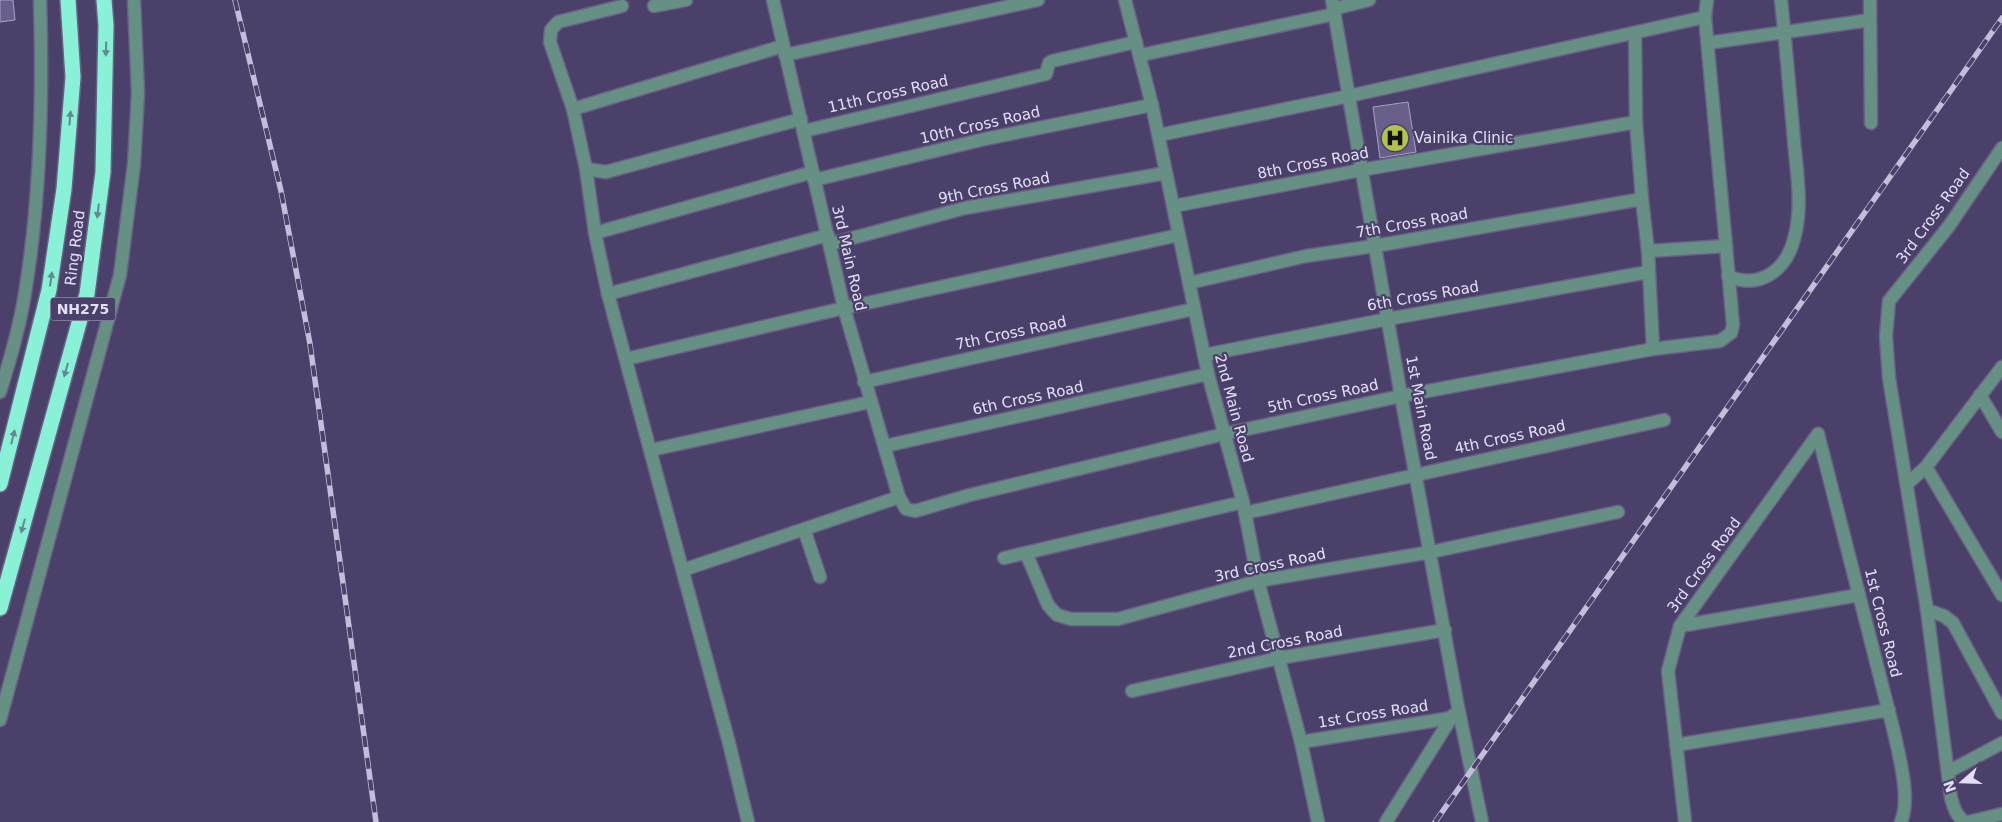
<svg xmlns="http://www.w3.org/2000/svg" width="2002" height="822" viewBox="0 0 2002 822" font-family="'DejaVu Sans',sans-serif">
	<style>
		.building { fill: #6a5f8a; stroke: #aa9ece }
		.lines { fill: none; stroke-linecap: round; stroke-linejoin: round }
		.minor-casing { stroke: #6a6085; stroke-width: 15 }
		.highway-casing { stroke: #6a6085; stroke-width: 18 }
		.minor { stroke: #679084; stroke-width: 12 }
		.highway { stroke: #88f1d6; stroke-width: 15 }
		.rail-casing { stroke: #c5bedb; stroke-width: 5.5 }
		.rail { stroke: #4b4069; stroke-width: 4; stroke-dasharray: 11; stroke-linecap: butt }
		.oneway { fill: #638795 }
		.labels { text-anchor: middle; stroke-width: 4.5; stroke-linejoin: round; paint-order: stroke }
		.shield { fill: #4b4069; stroke: #b6afcc; stroke-width: 1 }
		.shield-label { font-size: 14px; font-weight: bold; fill: #e4def7 }
		.street-label { font-size: 15px; fill: #e4def7; stroke: #4b4069 }
		.poi-label { font-size: 15px; fill: #e4def7; stroke: #4b4069; text-anchor: start }
	</style>
	<rect width="100%" height="100%" fill="#4b4069"/>
	<!-- building -->
	<g class="building">
		<polygon points="0,0 13,0 15,20 0,22"/>
		<polygon points="1408,102 1416,152 1380,158 1373,107"/>
	</g>
	<g class="lines">
		<defs>
			<g id="minor">
				<polyline points="773,0 844,308 899,497 906,509 915,511 970,495 1224,434 1401,396 1653,349 1720,341 1731,333 1733,325 1726,246 1648,251"/>
				<polyline points="1125,0 1152,105 1208,374 1243,502 1258,581 1301,742 1318,822"/>
				<polyline points="1332,0 1401,396 1458,707 1482,822"/>
				<polyline points="1707,0 1705,17 1726,246"/>
				<polyline points="1870,0 1871,123"/>
				<polyline points="622,6 558,22 551,30 550,42 573,109 586,169 595,233 608,294 729,743 748,822"/>
				<polyline points="654,6 686,0"/>
				<polyline points="1333,9 1369,0"/>
				<polyline points="1635,33 1636,122 1642,199 1648,251 1653,349"/>
				<polyline points="1708,43 1870,20"/>
				<polyline points="785,55 1038,0"/>
				<polyline points="1141,55 1335,14"/>
				<polyline points="573,109 783,46"/>
				<polyline points="804,131 1046,74 1049,63 1052,61 1136,42"/>
				<polyline points="1159,135 1349,96 1705,17"/>
				<polyline points="586,169 606,172 801,119"/>
				<polyline points="814,180 985,139 1152,105"/>
				<polyline points="1174,206 1361,170 1636,122"/>
				<polyline points="595,233 813,172"/>
				<polyline points="830,244 965,208 1166,173"/>
				<path d="M 1728,276 C 1760,290 1786,270 1794,239 C 1803,207 1797,174 1794,141 C 1790,94 1786,47 1781,0"/>
				<polyline points="1189,283 1306,256 1375,246 1642,199"/>
				<polyline points="608,294 828,235"/>
				<polyline points="1204,355 1388,319 1648,272"/>
				<polyline points="626,359 844,308 1179,235"/>
				<polyline points="864,382 1194,309"/>
				<path d="M 0,392 C 10,360 20,326 25,293 C 41,196 43,98 40,0"/>
				<polyline points="1980,395 2002,432"/>
				<path d="M 1818,434 L 1894,732 C 1899,756 1911,798 1901,822"/>
				<polyline points="885,446 1208,374"/>
				<polyline points="651,450 870,402"/>
				<polyline points="1926,467 2002,595"/>
				<polyline points="1907,484 1926,467 2002,367"/>
				<polyline points="1245,513 1664,420"/>
				<polyline points="804,529 820,577"/>
				<polyline points="1026,553 1048,605 1057,615 1071,619 1118,619 1258,581 1431,552 1618,512"/>
				<polyline points="1004,558 1243,502"/>
				<polyline points="683,570 899,497"/>
				<polyline points="1927,610 1944,616 1953,623 2002,713"/>
				<polyline points="1680,626 1859,595"/>
				<polyline points="1132,691 1279,658 1445,630"/>
				<polyline points="0,720 120,275 134,164 138,93 134,0"/>
				<polyline points="1301,742 1451,718"/>
				<polyline points="1676,745 1889,710"/>
				<polyline points="1948,772 2002,743"/>
				<polyline points="1386,822 1453,715"/>
				<polyline points="1685,822 1668,671 1680,626 1818,434"/>
				<path d="M 1965,822 C 1956,816 1954,808 1951,798 L 1927,610 L 1889,378 L 1886,336 L 1889,301 L 1949,226 L 2002,148"/>
				<polyline points="1968,822 2002,814"/>
			</g>
			<g id="highway">
				<polyline points="0,484 49,290 64,189 73,77 68,0"/>
				<polyline points="0,608 87,294 103,172 106,25 104,0"/>
			</g>
		</defs>
		<!-- minor casing -->
		<use href="#minor" class="minor-casing"/>
		<!-- highway casing -->
		<use href="#highway" class="highway-casing"/>
		<!-- minor -->
		<use href="#minor" class="minor"/>
		<!-- highway -->
		<use href="#highway" class="highway"/>
		<defs>
			<g id="rail">
				<polyline points="235,0 281,191 310,344 376,822"/>
				<polyline points="1435,822 2002,18"/>
			</g>
		</defs>
		<!-- rail casing -->
		<use href="#rail" class="rail-casing"/>
		<!-- rail -->
		<use href="#rail" class="rail"/>
	</g>
	<!-- one-way arrows -->
	<defs><path id="oneway-solid" d="M-6-.8H1V-3.2L6.5 0L1 3.2V.8H-6Z" transform="scale(1.25)"/></defs>
	<g class="oneway">
		<use href="#oneway-solid" transform="translate(106 49) rotate(92)"/>
		<use href="#oneway-solid" transform="translate(70 118) rotate(-85)"/>
		<use href="#oneway-solid" transform="translate(98 211) rotate(97)"/>
		<use href="#oneway-solid" transform="translate(51 279) rotate(-82)"/>
		<use href="#oneway-solid" transform="translate(66 370) rotate(105)"/>
		<use href="#oneway-solid" transform="translate(13 437) rotate(-76)"/>
		<use href="#oneway-solid" transform="translate(23 526) rotate(105)"/>
	</g>
	<!-- icons -->
	<defs>
		<symbol id="hospital-disc" viewBox="-11 -11 22 22"><circle r="9.5" fill="#b4c24a" stroke="#4b4069"/><path d="M-5-5h3v3.5h4V-5h3V5h-3V1.5h-4V5h-3Z" fill="#111"/></symbol>
	</defs>
	<g fill-rule="evenodd">
		<use href="#hospital-disc" x="1379" y="122" width="32" height="32"/>
	</g>
	<g class="labels">
		<!-- shield labels -->
		<rect class="shield" x="50.5" y="297.5" width="65" height="23" rx="4"/>
		<g class="shield-label">
			<text x="83" y="314">NH275</text>
		</g>
		<!-- street labels -->
		<g class="street-label">
			<text transform="translate(888 94) rotate(-13)" y="5">11th Cross Road</text>
			<text transform="translate(980 125) rotate(-13)" y="5">10th Cross Road</text>
			<text transform="translate(1313 163) rotate(-11)" y="5">8th Cross Road</text>
			<text transform="translate(994 188) rotate(-11)" y="5">9th Cross Road</text>
			<text transform="translate(1933 216) rotate(-54)" y="5">3rd Cross Road</text>
			<text transform="translate(1412 223) rotate(-10)" y="5">7th Cross Road</text>
			<text transform="translate(75 248) rotate(-83)" y="5">Ring Road</text>
			<text transform="translate(849 258) rotate(77)" y="5">3rd Main Road</text>
			<text transform="translate(1423 296) rotate(-10)" y="5">6th Cross Road</text>
			<text transform="translate(1011 333) rotate(-12)" y="5">7th Cross Road</text>
			<text transform="translate(1323 396) rotate(-12)" y="5">5th Cross Road</text>
			<text transform="translate(1028 398) rotate(-12)" y="5">6th Cross Road</text>
			<text transform="translate(1234 408) rotate(75)" y="5">2nd Main Road</text>
			<text transform="translate(1421 408) rotate(79)" y="5">1st Main Road</text>
			<text transform="translate(1510 437) rotate(-12)" y="5">4th Cross Road</text>
			<text transform="translate(1270 565) rotate(-12)" y="5">3rd Cross Road</text>
			<text transform="translate(1704 565) rotate(-54)" y="5">3rd Cross Road</text>
			<text transform="translate(1883 623) rotate(76)" y="5">1st Cross Road</text>
			<text transform="translate(1285 642) rotate(-11)" y="5">2nd Cross Road</text>
			<text transform="translate(1373 714) rotate(-9)" y="5">1st Cross Road</text>
		</g>
		<!-- poi labels -->
		<g class="poi-label">
			<text x="1414" y="143">Vainika Clinic</text>
		</g>
	</g>
	<!-- north arrow -->
	<g transform="translate(1962 782) rotate(250)" stroke="#4b4069" stroke-width="4" paint-order="stroke">
	<path d="M0-4L9 19L0 12L-9 19Z" fill="#e4def7"/>
	<text y="-8" font-size="14" font-weight="bold" text-anchor="middle" fill="#e4def7">N</text>
	</g>
</svg>
